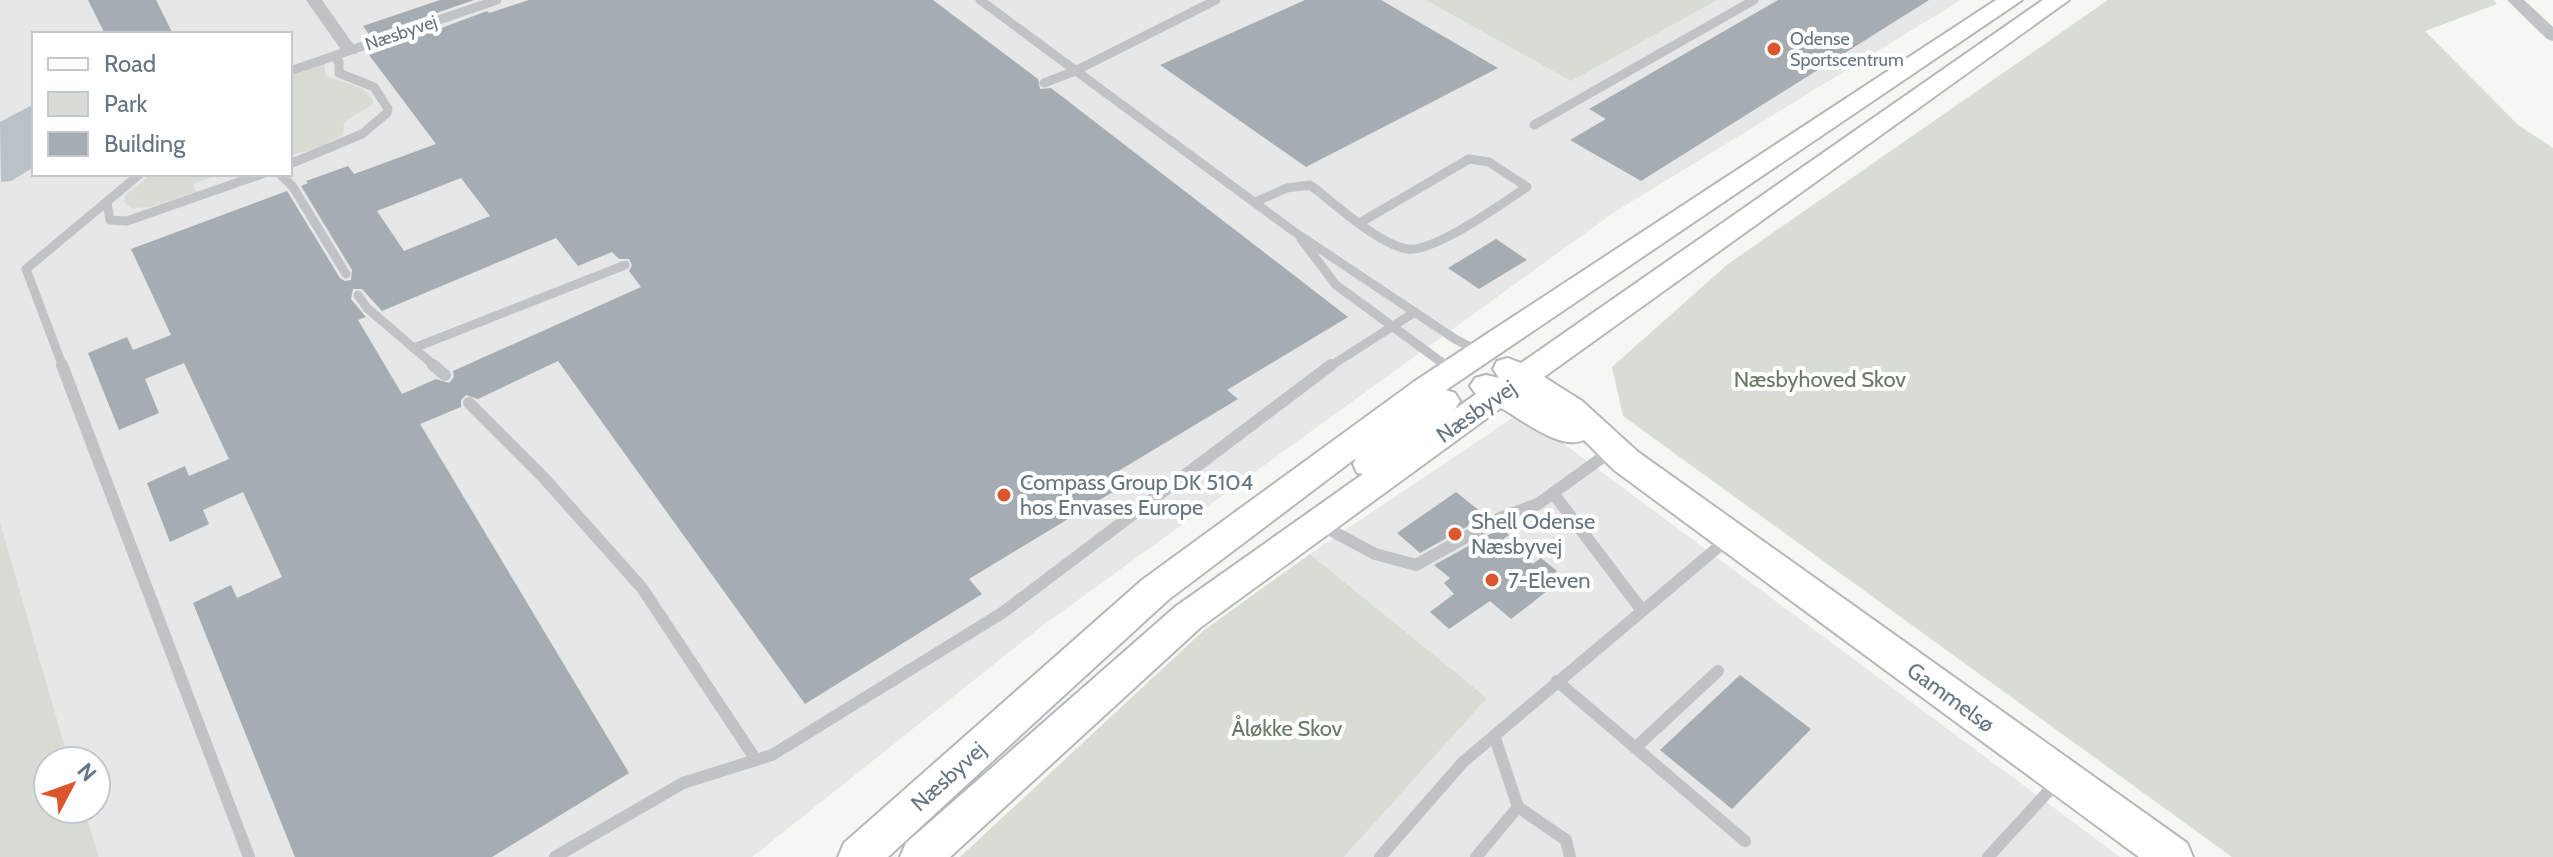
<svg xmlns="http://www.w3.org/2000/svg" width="2553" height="857" viewBox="0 0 2553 857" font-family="Cabin,sans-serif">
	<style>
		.built { fill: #e6e7e6; fill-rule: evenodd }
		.green { fill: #d7dcd4 }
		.water { fill: #b8c2c7 }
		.building { fill: #a5adb3; fill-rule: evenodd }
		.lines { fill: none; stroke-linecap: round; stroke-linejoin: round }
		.secondary-casing { stroke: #b4b8bc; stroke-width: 4 }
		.lane-far1 { stroke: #bfc3c6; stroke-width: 9 }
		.lane { stroke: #bfc3c6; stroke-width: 12 }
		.street { fill: #bfc3c6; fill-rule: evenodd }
		.secondary { fill: #fff; fill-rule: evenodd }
		.poi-dot { fill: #dc552c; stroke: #fff; stroke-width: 3 }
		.labels { text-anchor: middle; stroke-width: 8; stroke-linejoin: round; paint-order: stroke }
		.far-street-label { font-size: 18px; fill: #667582; stroke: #fff }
		.far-poi-label { font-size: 18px; fill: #667582; stroke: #fff; text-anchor: start }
		.park-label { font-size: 22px; fill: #697a64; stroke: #fff }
		.street-label { font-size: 22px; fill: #667582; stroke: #fff }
		.poi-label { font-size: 22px; fill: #667582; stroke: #fff; text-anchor: start }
	</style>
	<rect width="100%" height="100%" fill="#f6f6f2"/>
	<!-- built -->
	<g class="built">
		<path d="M 0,0 L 1961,0 L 1613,213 L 1042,626 L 752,857 L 99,857 L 84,809 L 96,809 L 96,761 L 69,761 L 0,522 ZM 34,34 L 290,34 L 290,174 L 34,174 Z"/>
		<polygon points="1521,412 2120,857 1344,857 1487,698 1310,554"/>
	</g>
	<!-- green -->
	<g class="green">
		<polygon points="1426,0 1717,0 1571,81"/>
		<polygon points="2108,0 2493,0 2497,4 2425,31 2518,125 2553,148 2553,857 2232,857 1623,416 1612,367 1728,264"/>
		<polygon points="325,63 325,76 362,88 373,100 372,105 344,122 343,135 315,149 290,155 290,75"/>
		<polygon points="151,174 220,174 193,184 196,192 150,207 131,208 124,202 126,195"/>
		<polygon points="0,522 69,761 48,761 48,809 84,809 99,857 0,857"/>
		<polygon points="1310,554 1487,698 1344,857 960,857 1203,631"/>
	</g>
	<!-- water -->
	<polygon class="water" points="34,104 34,167 11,181 1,182 0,122"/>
	<!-- building -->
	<g class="building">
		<polygon points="88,0 156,0 173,34 105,34"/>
		<polygon points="440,0 474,0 370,36 363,26"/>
		<path d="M 529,0 L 933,0 L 1038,79 L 1040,89 L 1051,88 L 1348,317 L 1227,390 L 1238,399 L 1110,476 L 1121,487 L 969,579 L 982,594 L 805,704 L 558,361 L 478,399 L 466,395 L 461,400 L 461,407 L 420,424 L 629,773 L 492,857 L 295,857 L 193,603 L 231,585 L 237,598 L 282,577 L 243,492 L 203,510 L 209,524 L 170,542 L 147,483 L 185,466 L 189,476 L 229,459 L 184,363 L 145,379 L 159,413 L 119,430 L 88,353 L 127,337 L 133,350 L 171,335 L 131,249 L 287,191 L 340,278 L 345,281 L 351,280 L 352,270 L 301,186 L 308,183 L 306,181 L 348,166 L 354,174 L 436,144 L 369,55 L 487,11 L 489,13 ZM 461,178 L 490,216 L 404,251 L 377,211 ZM 556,238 L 578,266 L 612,252 L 619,259 L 629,259 L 632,265 L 629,271 L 641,287 L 453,371 L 454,377 L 449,383 L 436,379 L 402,394 L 358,320 L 366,317 L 351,299 L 353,289 L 362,289 L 382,311 Z"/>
		<polygon points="1305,0 1381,0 1498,68 1306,167 1160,65"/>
		<polygon points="1778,0 1929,0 1641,181 1570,140 1606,119 1589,109"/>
		<polygon points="1496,239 1527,260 1479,289 1448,268"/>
		<polygon points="1456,492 1486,516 1420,553 1397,533"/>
		<polygon points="1501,528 1509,535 1502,540 1533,564 1541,558 1557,571 1543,582 1551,588 1511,619 1490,601 1449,629 1430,612 1454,594 1444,583 1450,578 1434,565"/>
		<polygon points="1740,675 1811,729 1732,809 1660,750"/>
	</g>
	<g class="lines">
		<defs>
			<path id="secondary" d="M 1996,0 L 2022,0 L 1446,390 L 1455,393 L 1460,401 L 1455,409 L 1476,394 L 1470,386 L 1475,378 L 1486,375 L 1499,378 L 1493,369 L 1497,361 L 1508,358 L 1521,363 L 2043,0 L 2069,0 L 1544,377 L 1582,401 L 1638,452 L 2187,843 L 2193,857 L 2139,857 L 1614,470 L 1584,440 C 1560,451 1523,420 1501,408 L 1201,627 L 950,857 L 900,857 L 906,843 L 1175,607 L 1363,474 L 1357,473 L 1353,464 L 1356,458 L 1168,600 L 888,857 L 838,857 L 844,843 L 1142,580 L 1415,381 Z"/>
		</defs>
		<!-- secondary casing -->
		<use href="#secondary" class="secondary-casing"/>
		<!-- lane-far1 -->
		<g class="lane-far1">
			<polyline points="980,0 1296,233 1455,339 1480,352"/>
			<polyline points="290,71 497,0"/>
			<polyline points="1044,83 1075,71 1216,0"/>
			<polyline points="1534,125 1754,0"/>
			<polyline points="290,164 362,134 387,113 388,109 374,87 339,73 339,62 334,56"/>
			<polyline points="280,174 293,187 346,274"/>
			<path d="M 1255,202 L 1287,188 L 1310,185 C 1335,203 1377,244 1408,249 C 1434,253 1504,202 1527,187 L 1489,162 L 1469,159 L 1363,221"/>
			<polyline points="107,203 110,220 127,221 262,174"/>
			<polyline points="1301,239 1336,285 1448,367"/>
			<polyline points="358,295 367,308 436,367"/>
			<polyline points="414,348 625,265"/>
			<polyline points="63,367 26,269 140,174"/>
			<polyline points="1329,367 1415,312"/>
		</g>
		<!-- lane -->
		<g class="lane">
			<polyline points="62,365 249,857"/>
			<polyline points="433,365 445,375"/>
			<polyline points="1445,365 1453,371"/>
			<polyline points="469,403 544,478 642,588 756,760 683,783 555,857"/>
			<polyline points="1553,493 1641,609"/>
			<polyline points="1321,525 1375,554 1416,565 1502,517 1538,504 1611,451"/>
			<polyline points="1557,681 1745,841"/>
			<polyline points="1495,738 1518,807 1566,840 1570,857"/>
			<polyline points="1635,748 1718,671"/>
			<polyline points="756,760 772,755 1002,613 1331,365"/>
			<polyline points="1380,857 1463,762 1729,538"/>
			<polyline points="1476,857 1518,807"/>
			<polyline points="1988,857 2058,781"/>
		</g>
		<!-- street -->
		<g class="street">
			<polygon points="306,0 322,0 358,51 356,54 344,54"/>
			<polygon points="2507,0 2524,0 2553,27 2553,41 2547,39"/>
		</g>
		<!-- secondary -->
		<use href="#secondary" class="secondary"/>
	</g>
	<!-- markers -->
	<g class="poi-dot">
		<circle cx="1774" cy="49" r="8"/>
		<circle cx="1004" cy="495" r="8"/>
		<circle cx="1455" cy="534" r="8"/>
		<circle cx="1492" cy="580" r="8"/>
	</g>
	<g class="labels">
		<!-- far-street labels -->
		<g class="far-street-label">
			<text transform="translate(401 33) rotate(-19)" y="6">Næsbyvej</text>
		</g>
		<!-- far-poi labels -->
		<g class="far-poi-label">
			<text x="1790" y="45">Odense<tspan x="1790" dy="21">Sportscentrum</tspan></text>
		</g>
		<!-- park labels -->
		<g class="park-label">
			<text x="1820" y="387">Næsbyhoved Skov</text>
			<text x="1287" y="736">Åløkke Skov</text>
		</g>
		<!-- street labels -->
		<g class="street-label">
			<text transform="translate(1476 411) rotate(-35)" y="8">Næsbyvej</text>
			<text transform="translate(1951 697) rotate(36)" y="8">Gammelsø</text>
			<text transform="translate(948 776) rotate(-42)" y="8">Næsbyvej</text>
		</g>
		<!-- poi labels -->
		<g class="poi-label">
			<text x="1020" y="490">Compass Group DK 5104<tspan x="1020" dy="25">hos Envases Europe</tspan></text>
			<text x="1471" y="529">Shell Odense<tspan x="1471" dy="25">Næsbyvej</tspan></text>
			<text x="1508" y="588">7-Eleven</text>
		</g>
	</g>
	<!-- legend -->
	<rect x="32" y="32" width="260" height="144" fill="#ffffff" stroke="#c2c8cd" stroke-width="2"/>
	<rect x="48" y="58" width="40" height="12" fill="#ffffff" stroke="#c2c8cd" stroke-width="2"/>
	<text x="104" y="72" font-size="24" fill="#667582">Road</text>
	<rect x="48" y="92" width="40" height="24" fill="#d7dcd4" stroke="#c2c8cd" stroke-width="2"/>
	<text x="104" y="112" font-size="24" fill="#667582">Park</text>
	<rect x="48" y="132" width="40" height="24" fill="#a5adb3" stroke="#c2c8cd" stroke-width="2"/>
	<text x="104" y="152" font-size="24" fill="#667582">Building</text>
	<!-- north arrow -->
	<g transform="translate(72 785) rotate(49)"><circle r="38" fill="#ffffff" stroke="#c2c8cd" stroke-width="2"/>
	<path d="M0-6L14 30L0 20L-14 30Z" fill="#dc552c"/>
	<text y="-12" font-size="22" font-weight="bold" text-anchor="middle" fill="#667582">N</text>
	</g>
</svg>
